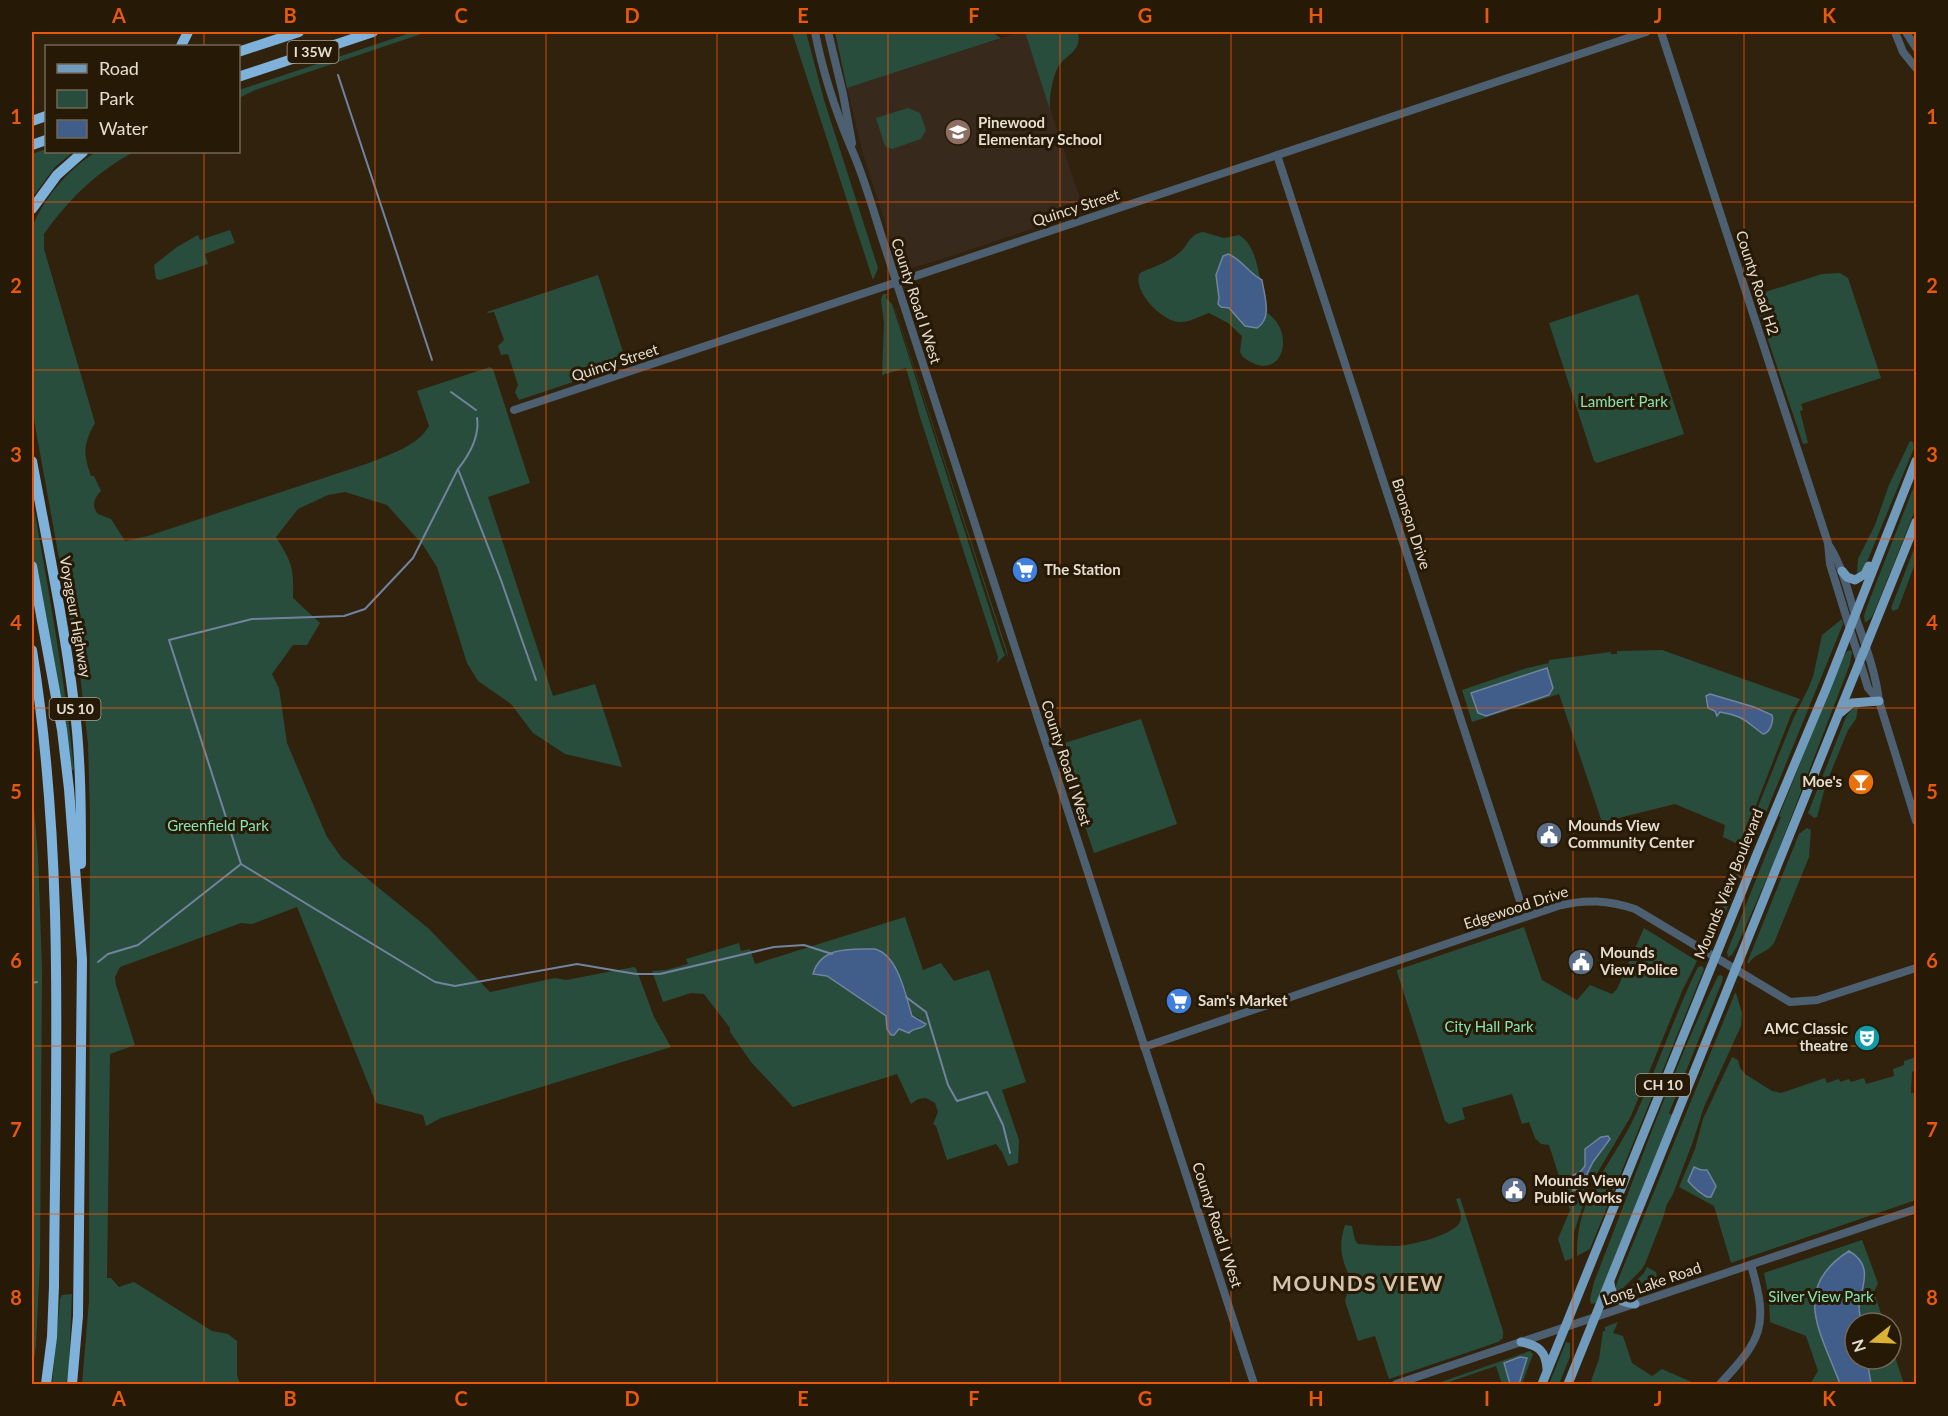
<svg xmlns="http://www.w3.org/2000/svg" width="1948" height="1416" viewBox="0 0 1948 1416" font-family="Lato,sans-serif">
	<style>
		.education { fill: #38291d }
		.green { fill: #294d3c; fill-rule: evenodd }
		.water { fill: #415d8a; stroke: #72839f; stroke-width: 1.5 }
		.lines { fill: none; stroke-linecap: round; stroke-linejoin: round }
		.stream { stroke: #72839f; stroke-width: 2 }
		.tertiary { stroke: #4c6071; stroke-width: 8 }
		.primary { stroke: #709bbd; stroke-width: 9 }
		.motorway { stroke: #7eb2db; stroke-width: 10 }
		.grid { fill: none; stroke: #e8590c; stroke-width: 1.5; stroke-opacity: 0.55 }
		.labels { text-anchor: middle; stroke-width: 6; stroke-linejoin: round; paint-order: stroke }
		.shield { fill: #261905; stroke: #aca294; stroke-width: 1.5 }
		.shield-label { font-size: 14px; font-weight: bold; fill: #e6ddd1 }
		.poi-label { font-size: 15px; font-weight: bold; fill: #e6ddd1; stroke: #261905; text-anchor: start }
		.street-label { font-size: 15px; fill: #e6ddd1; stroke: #261905 }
		.park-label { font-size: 15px; fill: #85e3b6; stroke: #261905 }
		.district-label { font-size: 21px; font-weight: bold; letter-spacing: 1.5px; fill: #d5c4ab; stroke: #261905 }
		.neatline { fill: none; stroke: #e8590c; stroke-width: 2 }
		.grid-label { font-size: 20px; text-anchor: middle; font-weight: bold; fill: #e8590c }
	</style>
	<rect width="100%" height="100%" fill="#30220d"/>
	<!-- education -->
	<polygon class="education" points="1020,32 1025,32 1084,211 949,257 908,269 899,266 863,154 847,88"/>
	<!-- green -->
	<g class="green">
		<polygon points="413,32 427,32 255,90 239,98 239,90"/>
		<polygon points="792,32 806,32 824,100 878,268 873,280"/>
		<polygon points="835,32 991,32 1001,38 847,88"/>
		<path d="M 1025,32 L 1078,32 C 1082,52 1067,53 1058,67 C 1052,79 1049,97 1050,110 Z"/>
		<polygon points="908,108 920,113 926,130 921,139 892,149 885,146 876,118"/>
		<polygon points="46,149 46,152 73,152 55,167 32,198 32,154"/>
		<path d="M 96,152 L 134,152 C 96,172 68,200 44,234 L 44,249 L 95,423 C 83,445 83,453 91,476 L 94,476 L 101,491 C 94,498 91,506 98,514 L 111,519 L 125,541 L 148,536 L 369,463 C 390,454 418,446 429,426 L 417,391 L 490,367 L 493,369 L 530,483 L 488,497 L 553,696 L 595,684 L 622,767 L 565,754 L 533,733 L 511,704 L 478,681 L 467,663 L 437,567 L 423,545 L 387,505 L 345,492 L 328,495 L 298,509 L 276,537 C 292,563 294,567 293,598 L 320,623 L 307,645 L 293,645 L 272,674 L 279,688 L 287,743 L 327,837 L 342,858 L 428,928 L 490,992 L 555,978 L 566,980 L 634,967 L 636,968 L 654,1017 L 671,1047 L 441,1118 L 426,1126 L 423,1115 L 376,1103 L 297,907 L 252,924 L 241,923 L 211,934 L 120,967 L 115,977 L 116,985 L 135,1045 L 110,1054 L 107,1278 L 111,1278 L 119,1287 L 134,1282 L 212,1331 L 228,1334 L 237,1341 L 237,1375 L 240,1384 L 82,1384 L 89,1301 L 90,814 L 88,744 L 80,674 L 32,409 L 32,227 C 45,197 68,169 96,152 Z"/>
		<polygon points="230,230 235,243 205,254 208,264 160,280 156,279 154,265 177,247 198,235 200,240"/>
		<path d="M 1203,232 L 1224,238 L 1239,235 C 1253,243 1257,263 1260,278 L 1255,277 L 1244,267 L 1223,256 L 1216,275 L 1219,298 L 1218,305 L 1221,307 L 1229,308 L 1245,326 L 1264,321 L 1266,312 C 1298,332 1282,387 1243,357 L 1240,352 L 1242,336 L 1228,323 L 1209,313 C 1200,316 1190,322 1181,322 C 1163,323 1131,290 1140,273 C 1153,267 1169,262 1179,253 C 1189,245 1189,234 1203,232 Z"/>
		<polygon points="1840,273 1848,278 1881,378 1801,404 1803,410 1800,411 1808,443 1803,444 1755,301 1759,294 1822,274"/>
		<polygon points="598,275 627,364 519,400 515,392 518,385 508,354 501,355 498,346 504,340 494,312 488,313 487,312"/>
		<polygon points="883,294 887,294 886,298 892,304 1003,651 1005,655 997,663 998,657 920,417 906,368 882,375 884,323 881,300"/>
		<polygon points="1638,294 1684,434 1597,463 1594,461 1549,323"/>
		<polygon points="894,306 1007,651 1008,658 895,310"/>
		<polygon points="1910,441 1913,442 1914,448 1864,569 1857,574 1858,559 1875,525 1889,485"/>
		<polygon points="1916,481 1916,508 1875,610 1871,618 1865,623 1864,616 1866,609"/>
		<path d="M 32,497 C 48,588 65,678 74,770 L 70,770 L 32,548 Z"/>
		<polygon points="1916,544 1916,561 1898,609 1893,611 1891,608"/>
		<polygon points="1842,619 1843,624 1756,837 1750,843 1743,844 1794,717 1807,691 1813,677 1822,635"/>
		<path d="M 1662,650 L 1800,699 L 1791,715 L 1744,836 L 1738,844 L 1723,837 L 1725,825 L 1675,804 L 1602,822 L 1559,694 L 1472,722 L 1462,690 L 1527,668 L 1549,663 L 1549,660 L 1611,652 L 1611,654 L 1617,654 L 1617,651 ZM 1547,668 L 1552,692 L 1549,695 L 1486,716 L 1478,713 L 1471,693 ZM 1709,694 L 1754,707 L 1772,715 L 1773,718 L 1767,733 C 1757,731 1754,724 1746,719 C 1739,714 1728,714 1720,712 L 1717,716 L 1715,711 L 1708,708 L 1705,697 Z"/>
		<polygon points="1850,650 1852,652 1850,664 1774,862 1737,946 1732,955 1728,957 1727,952 1781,817 1779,816 1842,659 1847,651"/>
		<polygon points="1858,707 1856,719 1848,730 1826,784 1817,817 1814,818 1808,813 1846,717 1851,710"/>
		<polygon points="1141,719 1177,824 1094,853 1058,745"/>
		<polygon points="32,784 38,856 42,969 40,1262 36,1345 32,1375"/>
		<path d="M 1807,828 L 1811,830 L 1809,857 L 1774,943 C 1768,953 1755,953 1749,963 L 1747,963 L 1799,834 Z"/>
		<polygon points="1737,852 1746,854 1747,858 1715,939 1708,941 1707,926"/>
		<path d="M 905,917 L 923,970 L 941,963 L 954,981 L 989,970 L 1026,1082 L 1002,1090 L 1019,1140 L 1018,1163 L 1008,1166 L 1002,1152 L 996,1144 L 947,1160 L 936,1126 L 933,1124 L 938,1112 L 935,1103 L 926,1098 L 918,1099 L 911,1104 L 897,1074 L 793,1107 L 751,1062 L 730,1032 L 730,1028 L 704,994 L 691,993 L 663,1002 L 652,971 L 666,970 L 688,964 L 686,959 L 739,943 L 741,951 L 750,949 L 755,964 ZM 863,949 L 897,973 L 905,989 L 913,1016 L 919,1018 L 923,1027 L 911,1031 L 900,1029 L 891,1035 L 887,1029 L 886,1016 L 827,976 L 813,974 C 828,949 836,950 863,949 Z"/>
		<polygon points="1524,927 1542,980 1577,1000 1590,985 1612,994 1617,989 1644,928 1697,961 1683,989 1631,1116 1589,1187 1574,1232 1573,1258 1565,1261 1558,1239 1570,1210 1549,1145 1541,1144 1535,1138 1529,1122 1522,1124 1512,1094 1462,1108 1465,1119 1449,1124 1445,1121 1397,972 1397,970"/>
		<path d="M 1702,966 L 1704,969 L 1590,1249 L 1577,1256 C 1576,1196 1610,1168 1634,1118 C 1657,1069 1674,1016 1698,967 Z"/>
		<path d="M 1721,975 L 1723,977 L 1722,982 L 1669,1113 L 1672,1115 L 1596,1303 L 1591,1304 L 1590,1299 L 1594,1282 C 1635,1179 1669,1076 1718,976 Z"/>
		<polygon points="1735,993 1736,993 1742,1013 1741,1026 1704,1107 1692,1144 1673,1194 1667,1204 1663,1218 1645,1264 1642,1269 1618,1293 1615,1289 1618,1280"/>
		<polygon points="1732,1057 1738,1060 1740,1068 1745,1074 1772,1091 1781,1093 1825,1078 1827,1083 1839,1079 1840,1082 1849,1079 1851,1082 1864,1078 1866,1084 1894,1076 1893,1069 1904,1065 1904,1061 1916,1057 1916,1070 1912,1072 1911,1093 1916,1093 1916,1200 1731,1263 1714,1206 1679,1187 1695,1149 1703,1119"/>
		<path d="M 1460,1198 L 1503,1331 L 1503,1338 L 1498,1342 L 1389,1379 L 1375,1336 L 1358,1341 L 1345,1301 L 1351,1279 C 1341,1260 1338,1246 1345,1225 L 1352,1226 L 1355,1240 L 1358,1244 C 1370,1245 1383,1246 1396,1246 C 1409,1246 1454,1235 1460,1222 C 1463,1215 1458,1206 1456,1199 Z"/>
		<polygon points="1862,1240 1878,1283 1874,1292 1884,1323 1855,1323 1855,1359 1891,1359 1891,1345 1904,1384 1810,1384 1818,1371 1806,1336 1770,1322 1769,1299 1764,1273"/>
		<polygon points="1647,1267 1656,1272 1660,1287 1629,1297 1621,1296 1644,1273"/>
		<polygon points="72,1294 69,1367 66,1384 52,1384 60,1299 62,1295"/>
		<polygon points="1618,1322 1613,1333 1623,1336 1632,1363 1652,1376 1662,1369 1696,1384 1593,1384 1591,1381 1599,1359 1603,1331 1605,1331 1605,1327"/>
		<polygon points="1566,1342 1570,1343 1570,1357 1559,1384 1549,1384"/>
		<polygon points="1530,1351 1533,1354 1522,1384 1519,1384 1527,1358 1504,1366 1510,1384 1502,1384 1496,1366 1446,1383 1441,1382"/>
	</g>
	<!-- water -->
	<g class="water">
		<path d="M 1228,254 C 1242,259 1249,274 1262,280 C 1264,295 1273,318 1257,328 L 1245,326 L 1229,308 L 1221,307 L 1218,304 L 1219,298 L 1216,275 L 1223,256 Z"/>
		<polygon points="1547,668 1553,688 1549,695 1486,716 1478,713 1471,693"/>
		<path d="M 1710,694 L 1754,707 L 1772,715 C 1774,721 1770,733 1763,734 C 1745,721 1744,716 1720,712 L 1717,716 L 1715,711 L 1708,708 L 1706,696 Z"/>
		<path d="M 875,949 C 898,955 906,996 912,1016 L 926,1024 C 923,1030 913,1027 909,1033 L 899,1029 L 894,1035 L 891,1035 L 887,1029 L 886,1016 L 827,976 L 813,974 C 821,946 851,949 875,949 Z"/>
		<polygon points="1601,1137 1608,1136 1610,1139 1593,1162 1580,1188 1578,1190 1573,1190 1571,1176 1580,1172 1585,1166 1585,1149"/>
		<path d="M 1694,1167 L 1701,1170 L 1707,1170 L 1716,1186 L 1711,1197 L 1707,1197 C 1700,1193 1693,1187 1688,1181 Z"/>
		<path d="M 1849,1251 C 1875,1266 1861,1286 1859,1308 C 1859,1313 1861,1318 1861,1323 L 1855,1323 L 1855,1359 L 1867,1359 L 1871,1384 L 1840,1384 C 1822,1334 1789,1289 1849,1251 Z"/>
		<polygon points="1520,1357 1527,1358 1519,1384 1510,1384 1504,1363"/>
	</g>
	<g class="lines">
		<!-- stream -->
		<g class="stream">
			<polyline points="338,75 432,360"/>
			<polyline points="451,392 476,410"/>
			<path d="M 477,418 C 480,437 469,455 458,469 L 413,558 L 365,609 L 344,616 L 252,619 L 169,640 L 241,864 L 435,982 L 455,986 L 577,964 L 636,974 L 660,974 L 774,947 L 804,945 L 832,954"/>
			<polyline points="458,469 501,580 536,680"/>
			<polyline points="98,962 108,954 138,945 241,864"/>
			<polyline points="32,983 37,982"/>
			<polyline points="906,997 926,1012 948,1085 957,1101 987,1092 1003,1125 1010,1153"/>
		</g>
		<!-- tertiary -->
		<g class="tertiary">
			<path d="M 815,32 C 823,74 835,110 852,150 C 866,182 875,217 886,250 L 1254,1384"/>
			<polyline points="828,32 843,94 852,143"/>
			<polyline points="1661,32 1828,543 1830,564 1868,688 1879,701"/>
			<polyline points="1895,32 1903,52 1916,68"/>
			<polyline points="1906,32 1916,48"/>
			<polyline points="1277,155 1520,901"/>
			<polyline points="514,410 1646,32"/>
			<path d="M 1830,547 C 1844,570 1849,596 1857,621 C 1866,647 1876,674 1879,701 L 1916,821"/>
			<path d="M 1144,1047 L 1558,906 C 1585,899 1608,900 1635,909 L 1790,1002 L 1817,1000 L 1916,968"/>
			<polyline points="1396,1384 1916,1209"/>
			<path d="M 1720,1384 C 1762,1339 1769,1326 1751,1265"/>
		</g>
		<!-- primary -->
		<g class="primary">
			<polyline points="1842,571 1847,577 1855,580 1865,574 1869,566"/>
			<polyline points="1840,713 1852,703 1879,701"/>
			<path d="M 1610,1283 C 1612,1299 1621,1302 1635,1304"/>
			<path d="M 1521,1342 C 1538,1345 1546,1351 1547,1369"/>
			<polyline points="1542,1384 1757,854 1826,689 1916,461"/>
			<polyline points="1568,1384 1916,522"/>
		</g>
		<!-- motorway -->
		<g class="motorway">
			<polyline points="181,46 188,32"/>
			<polyline points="238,52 299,32"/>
			<polyline points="238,77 373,32"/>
			<polyline points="32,121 46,116"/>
			<polyline points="32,145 46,140"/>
			<polyline points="32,209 57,175 83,152"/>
			<path d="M 32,461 C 47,542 64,622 74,704 C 81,757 81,811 81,864"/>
			<polyline points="32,566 62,730 69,789 82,960 78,1316 72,1384"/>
			<path d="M 32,650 C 66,861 55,1074 54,1286 L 52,1337 L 46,1384"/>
		</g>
	</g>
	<!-- grid -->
	<path class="grid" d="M 204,32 L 204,46M 375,32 L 375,1384M 546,32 L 546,1384M 717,32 L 717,1384M 888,32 L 888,1384M 1060,32 L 1060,1384M 1231,32 L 1231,1384M 1402,32 L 1402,1384M 1573,32 L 1573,1384M 1744,32 L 1744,1384M 204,152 L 204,1384M 32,202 L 1916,202M 32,370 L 1916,370M 32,539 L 1916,539M 32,708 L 1916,708M 32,877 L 1916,877M 32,1046 L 1916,1046M 32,1214 L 1916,1214"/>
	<!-- icons -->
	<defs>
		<symbol id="school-disc" viewBox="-11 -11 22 22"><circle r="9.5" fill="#8d6e63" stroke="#261905"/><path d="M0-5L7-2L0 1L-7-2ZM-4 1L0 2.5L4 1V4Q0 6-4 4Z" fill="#fff"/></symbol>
		<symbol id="supermarket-disc" viewBox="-11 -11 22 22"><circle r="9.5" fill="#3f7fe0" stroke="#261905"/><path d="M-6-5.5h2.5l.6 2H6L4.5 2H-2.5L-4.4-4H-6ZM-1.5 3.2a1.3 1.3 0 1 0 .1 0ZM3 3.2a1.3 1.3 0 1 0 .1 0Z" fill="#fff"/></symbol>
		<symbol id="bar-disc" viewBox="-11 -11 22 22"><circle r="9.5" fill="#e8710a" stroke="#261905"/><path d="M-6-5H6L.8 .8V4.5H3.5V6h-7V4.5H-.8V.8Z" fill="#fff"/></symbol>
		<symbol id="civic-disc" viewBox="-11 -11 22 22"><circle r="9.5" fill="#5c6f8a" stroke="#261905"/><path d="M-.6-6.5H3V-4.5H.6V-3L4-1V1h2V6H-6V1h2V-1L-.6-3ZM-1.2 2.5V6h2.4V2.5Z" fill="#fff"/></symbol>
		<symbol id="theatre-disc" viewBox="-11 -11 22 22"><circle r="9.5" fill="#0f9aa8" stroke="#261905"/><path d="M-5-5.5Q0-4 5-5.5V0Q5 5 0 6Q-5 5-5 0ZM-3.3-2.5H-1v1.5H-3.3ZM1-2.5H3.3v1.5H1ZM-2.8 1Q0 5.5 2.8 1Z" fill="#fff"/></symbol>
	</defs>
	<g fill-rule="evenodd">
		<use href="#school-disc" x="943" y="117" width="30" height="30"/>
		<use href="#supermarket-disc" x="1010" y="555" width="30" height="30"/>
		<use href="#bar-disc" x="1846" y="767" width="30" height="30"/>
		<use href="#civic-disc" x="1534" y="820" width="30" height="30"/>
		<use href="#civic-disc" x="1566" y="947" width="30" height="30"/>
		<use href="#supermarket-disc" x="1164" y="986" width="30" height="30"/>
		<use href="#theatre-disc" x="1852" y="1023" width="30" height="30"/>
		<use href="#civic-disc" x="1499" y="1175" width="30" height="30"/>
	</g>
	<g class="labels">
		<!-- shield labels -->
		<g class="shield">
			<rect x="287.5" y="41" width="51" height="22" rx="4.5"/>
			<rect x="49.5" y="698" width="51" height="22" rx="4.5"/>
			<rect x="1636" y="1074" width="54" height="22" rx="4.5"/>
		</g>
		<g class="shield-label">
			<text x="313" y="57">I 35W</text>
			<text x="75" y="714">US 10</text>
			<text x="1663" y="1090">CH 10</text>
		</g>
		<!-- poi labels -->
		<g class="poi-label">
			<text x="978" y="128">Pinewood<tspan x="978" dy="17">Elementary School</tspan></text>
			<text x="1044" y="575">The Station</text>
			<text x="1842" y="787" text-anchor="end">Moe's</text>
			<text x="1568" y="831">Mounds View<tspan x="1568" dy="17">Community Center</tspan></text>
			<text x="1600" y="958">Mounds<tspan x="1600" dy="17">View Police</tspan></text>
			<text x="1198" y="1006">Sam's Market</text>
			<text x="1848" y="1034" text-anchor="end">AMC Classic<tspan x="1848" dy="17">theatre</tspan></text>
			<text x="1534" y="1186">Mounds View<tspan x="1534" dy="17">Public Works</tspan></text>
		</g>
		<!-- street labels -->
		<g class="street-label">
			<text transform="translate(1076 208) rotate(-18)" y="5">Quincy Street</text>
			<text transform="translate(1757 283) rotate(72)" y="5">County Road H2</text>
			<text transform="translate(916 301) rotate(72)" y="5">County Road I West</text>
			<text transform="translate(615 363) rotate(-18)" y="5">Quincy Street</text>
			<text transform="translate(1411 524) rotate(72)" y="5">Bronson Drive</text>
			<text transform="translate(75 617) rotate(80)" y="5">Voyageur Highway</text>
			<text transform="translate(1066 763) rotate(72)" y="5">County Road I West</text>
			<text transform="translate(1729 884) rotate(-68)" y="5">Mounds View Boulevard</text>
			<text transform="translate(1516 908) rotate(-18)" y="5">Edgewood Drive</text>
			<text transform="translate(1217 1225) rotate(72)" y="5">County Road I West</text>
			<text transform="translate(1652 1284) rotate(-19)" y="5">Long Lake Road</text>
		</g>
		<!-- park labels -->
		<g class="park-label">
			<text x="1624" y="407">Lambert Park</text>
			<text x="218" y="831">Greenfield Park</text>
			<text x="1489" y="1032">City Hall Park</text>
			<text x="1821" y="1302">Silver View Park</text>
		</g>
		<!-- district labels -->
		<g class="district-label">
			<text x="1358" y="1291">MOUNDS VIEW</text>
		</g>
	</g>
	<!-- border -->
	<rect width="1948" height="1416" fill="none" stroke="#261905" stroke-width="66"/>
	<!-- legend -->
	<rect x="45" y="45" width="195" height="108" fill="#261905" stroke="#736757" stroke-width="1.5"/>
	<rect x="57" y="64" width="30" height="9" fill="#709bbd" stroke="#736757" stroke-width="1.5"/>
	<text x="99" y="75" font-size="18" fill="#e6ddd1">Road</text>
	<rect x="57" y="90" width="30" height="18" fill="#294d3c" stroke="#736757" stroke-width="1.5"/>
	<text x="99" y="105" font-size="18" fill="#e6ddd1">Park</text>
	<rect x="57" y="120" width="30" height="18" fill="#415d8a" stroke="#736757" stroke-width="1.5"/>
	<text x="99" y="135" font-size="18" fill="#e6ddd1">Water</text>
	<!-- north arrow -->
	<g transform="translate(1873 1341) rotate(252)"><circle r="28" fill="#261905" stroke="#736757" stroke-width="1.5"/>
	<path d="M0-4.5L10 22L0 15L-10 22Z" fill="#dbb233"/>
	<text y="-9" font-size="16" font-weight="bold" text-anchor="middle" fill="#e6ddd1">N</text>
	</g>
	<rect x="33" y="33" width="1882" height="1350" class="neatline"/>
	<g class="grid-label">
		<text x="119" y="23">A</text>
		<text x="290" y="23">B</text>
		<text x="461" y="23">C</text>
		<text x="632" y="23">D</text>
		<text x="803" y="23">E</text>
		<text x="974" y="23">F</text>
		<text x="1145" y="23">G</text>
		<text x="1316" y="23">H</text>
		<text x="1487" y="23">I</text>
		<text x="1658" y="23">J</text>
		<text x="1829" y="23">K</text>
		<text x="16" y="124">1</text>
		<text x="1932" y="124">1</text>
		<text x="16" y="293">2</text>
		<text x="1932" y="293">2</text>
		<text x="16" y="462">3</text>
		<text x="1932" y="462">3</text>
		<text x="16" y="630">4</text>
		<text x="1932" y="630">4</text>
		<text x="16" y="799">5</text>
		<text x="1932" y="799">5</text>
		<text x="16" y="968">6</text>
		<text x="1932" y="968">6</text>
		<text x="16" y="1137">7</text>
		<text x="1932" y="1137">7</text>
		<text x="16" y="1305">8</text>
		<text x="1932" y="1305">8</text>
		<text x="119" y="1406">A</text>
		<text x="290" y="1406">B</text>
		<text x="461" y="1406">C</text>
		<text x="632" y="1406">D</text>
		<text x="803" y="1406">E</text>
		<text x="974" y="1406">F</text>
		<text x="1145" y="1406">G</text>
		<text x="1316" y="1406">H</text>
		<text x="1487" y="1406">I</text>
		<text x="1658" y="1406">J</text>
		<text x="1829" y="1406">K</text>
	</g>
</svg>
